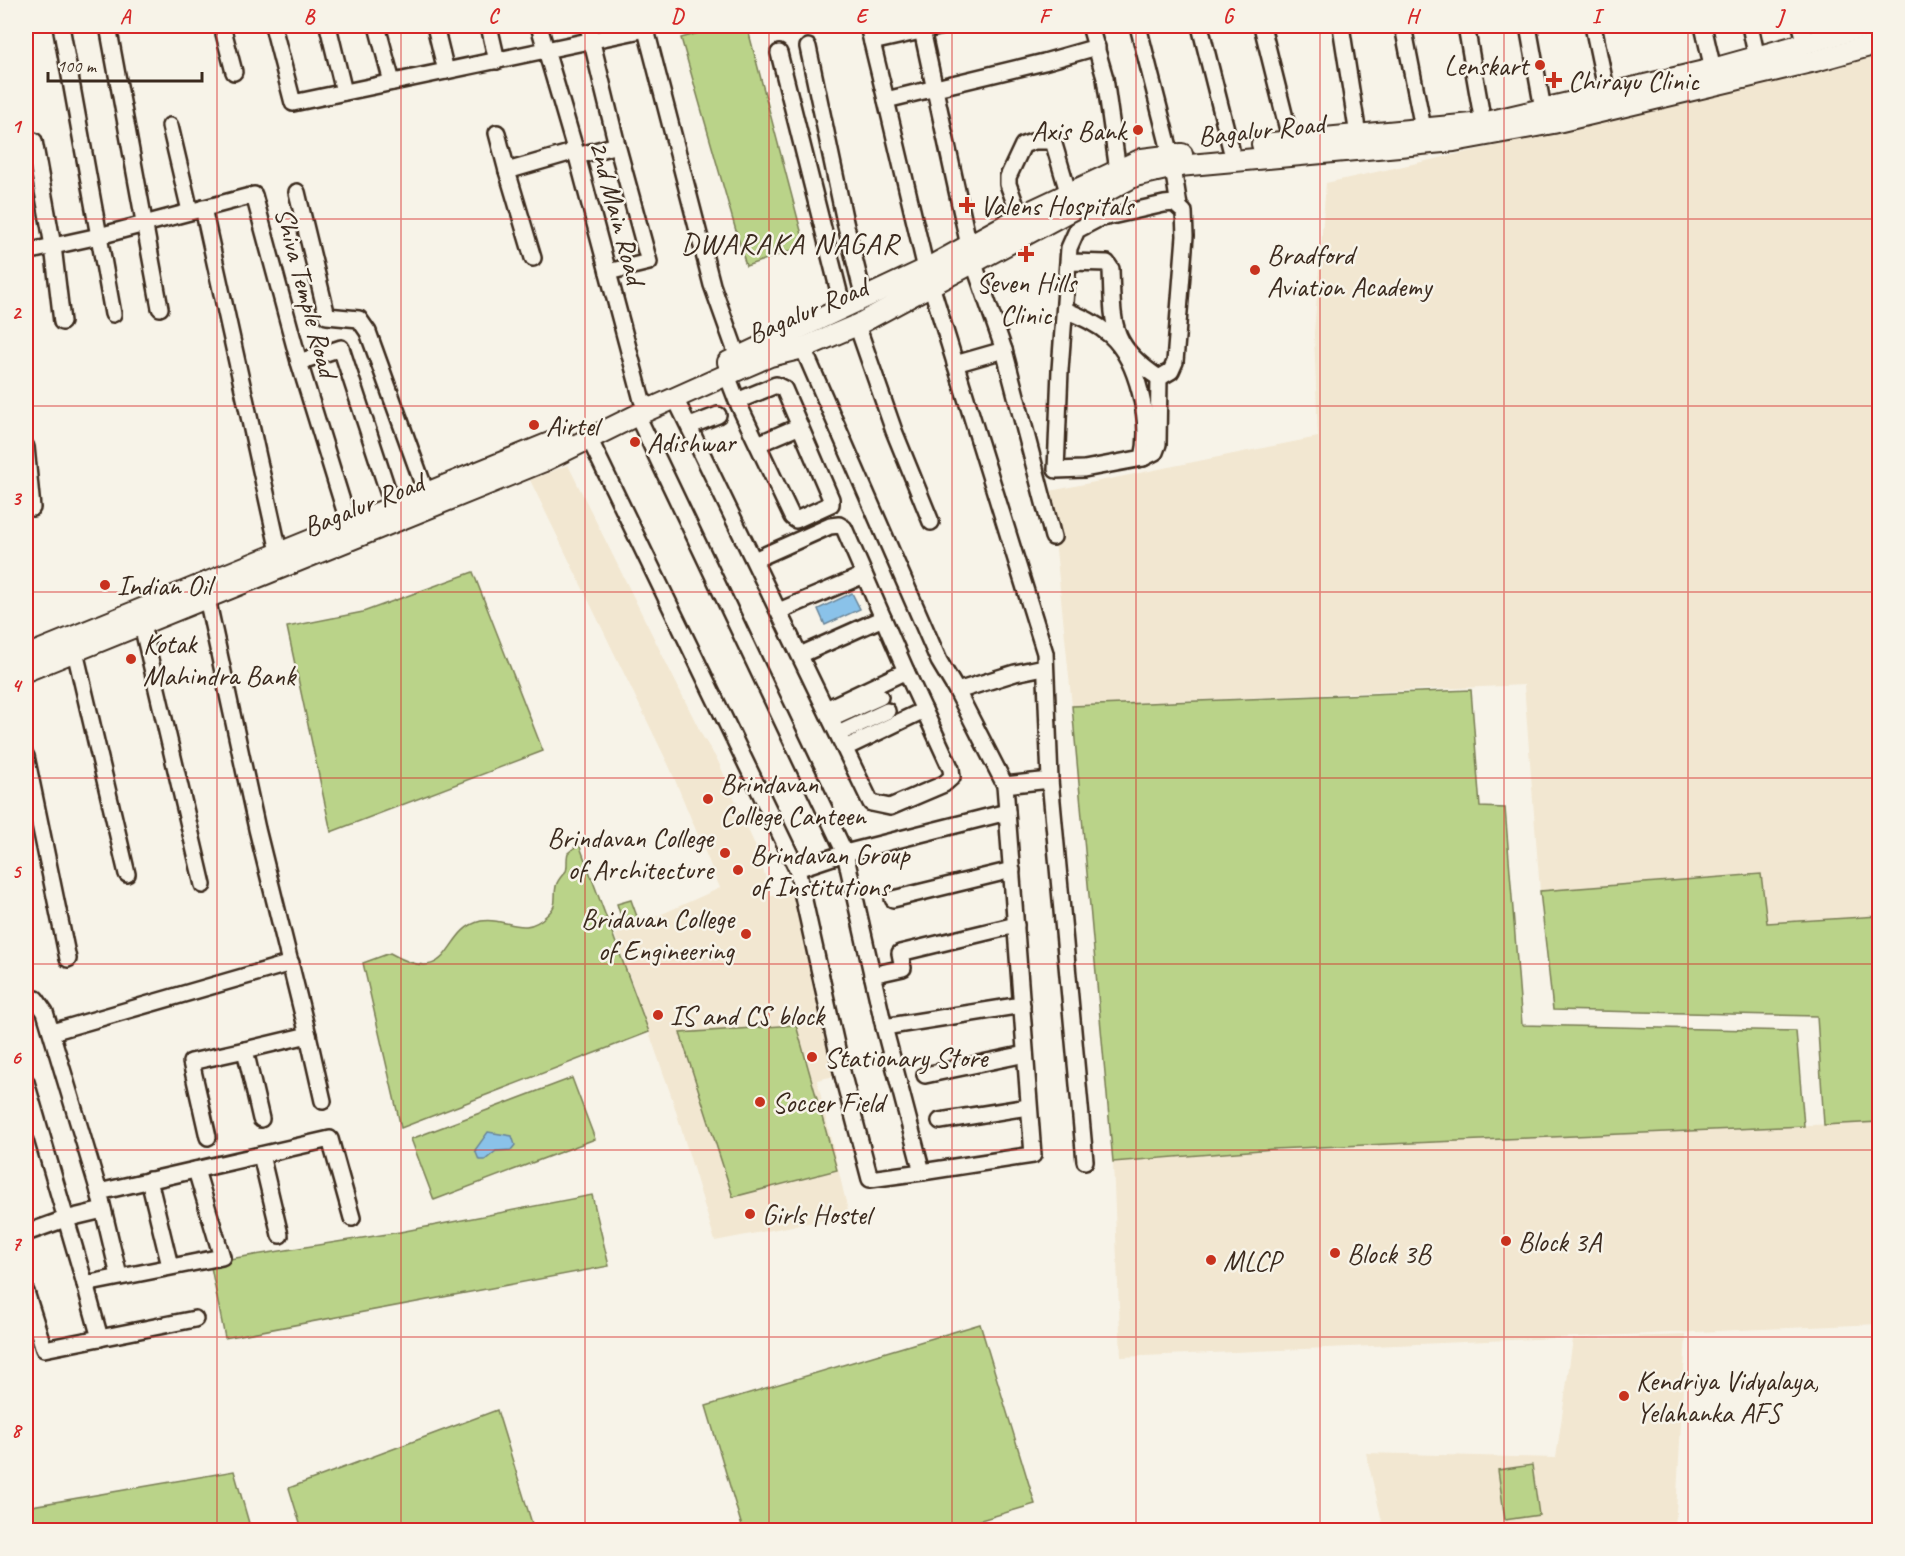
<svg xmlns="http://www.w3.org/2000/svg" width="1905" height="1556" viewBox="0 0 1905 1556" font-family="Caveat,sans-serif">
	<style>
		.built { fill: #f2e7d1 }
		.green { fill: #bad389; stroke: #7a7e54; stroke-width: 1.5 }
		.water { fill: #8ac2e9; stroke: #6a8598; stroke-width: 1.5 }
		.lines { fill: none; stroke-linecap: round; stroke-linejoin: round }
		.minor-casing { stroke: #3b2a1e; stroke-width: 20 }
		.major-casing { stroke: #3b2a1e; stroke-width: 24 }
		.minor { stroke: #f7f3e8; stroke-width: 15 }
		.major { stroke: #f7f3e8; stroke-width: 20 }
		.grid { fill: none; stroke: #d62828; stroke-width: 1.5; stroke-opacity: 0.55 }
		.poi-dot { fill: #c8321e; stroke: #f7f3e8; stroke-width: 2 }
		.labels { text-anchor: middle; stroke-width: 5; stroke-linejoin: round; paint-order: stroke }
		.poi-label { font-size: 28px; fill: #3b2a1e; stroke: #f7f3e8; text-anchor: start }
		.street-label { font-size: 28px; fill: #3b2a1e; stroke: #f7f3e8 }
		.neighbourhood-label { font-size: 30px; letter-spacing: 1.5px; fill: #3b2a1e; stroke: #f7f3e8 }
		.neatline { fill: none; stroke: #d62828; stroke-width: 2 }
		.grid-label { font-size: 20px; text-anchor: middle; font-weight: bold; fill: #d62828 }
	</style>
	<rect width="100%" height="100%" fill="#f7f3e8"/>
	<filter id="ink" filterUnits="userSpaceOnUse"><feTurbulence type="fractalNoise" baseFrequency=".0167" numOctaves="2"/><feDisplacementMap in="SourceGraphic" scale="12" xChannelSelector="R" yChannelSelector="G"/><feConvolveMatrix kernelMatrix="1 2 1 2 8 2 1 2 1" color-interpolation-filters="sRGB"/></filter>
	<g filter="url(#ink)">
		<!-- built -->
		<g class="built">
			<polygon points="1879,53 1879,916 1766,923 1761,874 1540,891 1524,685 1072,706 1050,491 1318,437 1314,333 1326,183 1554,133"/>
			<polygon points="568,465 703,737 718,761 758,852 771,896 797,889 839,1075 817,1080 849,1215 715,1241 672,1098 615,935 720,888 670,768 530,480"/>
			<polygon points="1879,1122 1879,1324 1121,1357 1113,1162 1273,1149"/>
			<polygon points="1686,1335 1675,1530 1384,1530 1366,1453 1556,1458 1573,1339"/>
		</g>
		<!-- green -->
		<g class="green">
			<polygon points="724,26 747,26 805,246 746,266 681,38"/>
			<polygon points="473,572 543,751 331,832 287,627 363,612"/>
			<polygon points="1471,690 1480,807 1505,808 1522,1025 1796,1031 1804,1126 1273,1149 1113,1162 1072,706"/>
			<path d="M 579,844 L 649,1032 L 401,1128 L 363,963 L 390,953 C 455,990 441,930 481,921 C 506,916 523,939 547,915 C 559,904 553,900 556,886 C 558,879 562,876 566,871 C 568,867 566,859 568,853 Z"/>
			<polygon points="1761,874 1767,923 1879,916 1879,1122 1824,1125 1817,1016 1553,1010 1540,891"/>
			<polygon points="631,900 639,922 624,926 617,904"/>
			<polygon points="796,1025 837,1170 733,1197 680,1033"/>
			<polygon points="572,1078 595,1139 434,1200 411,1139"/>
			<polygon points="592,1195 609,1266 225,1338 210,1262 400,1232"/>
			<polygon points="980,1324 1035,1504 947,1530 743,1530 706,1406"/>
			<polygon points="497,1410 534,1530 302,1530 289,1488"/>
			<polygon points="1532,1465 1539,1515 1505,1520 1498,1470"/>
			<polygon points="234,1471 251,1530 26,1530 26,1507"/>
		</g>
		<!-- water -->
		<g class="water">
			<polygon points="852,593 860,609 825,625 818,609"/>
			<polygon points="488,1132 512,1136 515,1145 511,1150 496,1151 485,1160 479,1160 475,1150"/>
		</g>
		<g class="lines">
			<defs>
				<g id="minor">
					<polyline points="61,26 113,314"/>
					<polyline points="108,26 160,308"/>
					<polyline points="222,26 234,72"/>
					<polyline points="273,26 293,103 646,29"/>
					<polyline points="328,26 344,92"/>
					<polyline points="377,26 392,82"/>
					<polyline points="435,26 446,71"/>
					<polyline points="489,26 497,61"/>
					<polyline points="539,26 577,156 642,400 653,408"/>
					<polyline points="645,26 712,285 741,366"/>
					<polyline points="868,26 886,100 1044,62 1097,47"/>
					<polyline points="1090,26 1105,78 1118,171"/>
					<polyline points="1138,26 1171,155 1179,206"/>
					<polyline points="1200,26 1231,149"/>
					<polyline points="1262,26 1293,150"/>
					<polyline points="1341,26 1358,135"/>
					<polyline points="1403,26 1423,128"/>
					<polyline points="1466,26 1483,123"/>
					<polyline points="1528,26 1543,109"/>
					<polyline points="1593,26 1609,103"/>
					<polyline points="1703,26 1713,69"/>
					<polyline points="1750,26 1757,58"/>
					<polyline points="1801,26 1806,44"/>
					<polyline points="922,30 969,246"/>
					<polyline points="872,42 943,26"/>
					<polyline points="808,47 845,222 864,298"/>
					<polyline points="779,53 843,308"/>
					<polyline points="886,100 926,269 1045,653 1050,780 1085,1161"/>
					<polyline points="170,126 190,211"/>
					<polyline points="497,133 507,171"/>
					<polyline points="34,141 53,246 62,322"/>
					<polyline points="577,156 617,145 588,26"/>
					<polyline points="297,192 327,316 359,319 368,332 429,501"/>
					<polyline points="203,208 279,552"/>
					<polyline points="1020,217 1008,184 1008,177 1023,145 1035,141 1053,141 1069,195"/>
					<polyline points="26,252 99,236 254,195 299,362 349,524"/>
					<polyline points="533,258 507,171 576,151"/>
					<polyline points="973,261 1004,350 1053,537"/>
					<polyline points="608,272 649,262 617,145"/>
					<path d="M 1065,310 C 1082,317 1096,323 1110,335 C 1138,360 1152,423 1143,458 L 1084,469 L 1056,470 L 1060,370 L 1069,248 L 1077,230 L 1098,219 L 1164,204 L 1174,203 L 1184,212 L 1185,236 L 1175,362 L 1171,371 L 1159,378 C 1109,345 1113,323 1111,269 L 1107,263 L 1070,262"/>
					<polyline points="857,325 894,431 931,522"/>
					<polyline points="803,348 939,661 957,691 1005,785 1050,780"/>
					<polyline points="299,362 341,348 393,507"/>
					<polyline points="955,364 1004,350"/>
					<polyline points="727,375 737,401 776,385 784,389 831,499 831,504 796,520 792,517 737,401"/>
					<polyline points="675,398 871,803 890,807 944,784 952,777 951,769 924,710 845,748"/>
					<polyline points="637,415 845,853 797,869 843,1076 870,1179 922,1172 884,1027 845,853 1007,812"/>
					<polyline points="690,426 718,415"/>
					<polyline points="589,438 797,869"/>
					<polyline points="758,444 800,426"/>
					<polyline points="26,447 32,508"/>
					<polyline points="1143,458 1155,452 1158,444 1159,378"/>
					<polyline points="754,560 830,526 839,525 844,528 906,671 826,709"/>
					<polyline points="207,598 257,829 308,1035"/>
					<polyline points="779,611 864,575"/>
					<polyline points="142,625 203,885"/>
					<polyline points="73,643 127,874"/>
					<polyline points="800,655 883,618"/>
					<polyline points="906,671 924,710"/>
					<polyline points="957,691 1015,673 1044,667"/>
					<polyline points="831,719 880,697"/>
					<polyline points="838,734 887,711"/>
					<polyline points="26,756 68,959"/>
					<polyline points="893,899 1012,870"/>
					<polyline points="872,975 903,968 900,953 1016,925"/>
					<polyline points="26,1001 36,999 45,1012 99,1192"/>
					<polyline points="884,1027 1022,1005"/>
					<polyline points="52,1032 291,963"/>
					<polyline points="925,1075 1025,1054"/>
					<polyline points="26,1082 85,1284"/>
					<polyline points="261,1119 245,1050 308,1035 323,1101"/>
					<polyline points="940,1121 1028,1107"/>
					<polyline points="208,1137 191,1062 245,1050"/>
					<polyline points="261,1155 280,1235"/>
					<polyline points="922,1172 1033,1155 1005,785"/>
					<polyline points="149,1180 170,1266"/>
					<polyline points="26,1233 65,1219 103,1210"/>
					<polyline points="119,1276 99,1192 330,1139 352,1218"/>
					<polyline points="26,1292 44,1349 195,1319"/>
					<polyline points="100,1338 85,1284 222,1257 196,1170"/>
				</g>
				<g id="major">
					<polyline points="1262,144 1483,123 1713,69 1868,26"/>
					<polyline points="728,362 926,269 1031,211 1142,159 1182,154"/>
					<polyline points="26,656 562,438"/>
					<polyline points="26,671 542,462 637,415 742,368 770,356 803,348 857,325 1135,176 1179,166 1454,141 1553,123 1815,61 1880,43"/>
				</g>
			</defs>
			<!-- minor casing -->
			<use href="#minor" class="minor-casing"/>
			<!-- major casing -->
			<use href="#major" class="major-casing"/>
			<!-- minor -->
			<use href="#minor" class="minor"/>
			<!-- major -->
			<use href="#major" class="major"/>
		</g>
	</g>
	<!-- grid -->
	<path class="grid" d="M 217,26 L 217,1530M 401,26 L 401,1530M 585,26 L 585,1530M 769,26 L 769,1530M 952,26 L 952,1530M 1136,26 L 1136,1530M 1320,26 L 1320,1530M 1504,26 L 1504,1530M 1688,26 L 1688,1530M 26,219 L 1880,219M 26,406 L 1880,406M 26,592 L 1880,592M 26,778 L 1880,778M 26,964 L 1880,964M 26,1150 L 1880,1150M 26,1337 L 1880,1337"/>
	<!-- markers -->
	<g class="poi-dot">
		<circle cx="1540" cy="65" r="6"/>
		<path d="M1551 71h6v6h6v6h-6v6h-6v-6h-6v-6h6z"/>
		<circle cx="1138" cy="130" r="6"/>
		<path d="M964 196h6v6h6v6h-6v6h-6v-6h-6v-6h6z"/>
		<path d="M1023 245h6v6h6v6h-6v6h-6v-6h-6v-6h6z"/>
		<circle cx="1255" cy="270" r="6"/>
		<circle cx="534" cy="425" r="6"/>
		<circle cx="635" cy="442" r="6"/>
		<circle cx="105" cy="585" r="6"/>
		<circle cx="131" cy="659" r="6"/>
		<circle cx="708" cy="799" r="6"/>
		<circle cx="725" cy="853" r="6"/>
		<circle cx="738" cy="870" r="6"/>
		<circle cx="746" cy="934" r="6"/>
		<circle cx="658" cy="1015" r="6"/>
		<circle cx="812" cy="1057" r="6"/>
		<circle cx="760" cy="1102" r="6"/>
		<circle cx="750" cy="1214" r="6"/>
		<circle cx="1506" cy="1241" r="6"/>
		<circle cx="1335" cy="1253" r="6"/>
		<circle cx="1211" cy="1260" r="6"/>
		<circle cx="1624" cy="1396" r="6"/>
	</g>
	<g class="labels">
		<!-- poi labels -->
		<g class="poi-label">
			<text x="1528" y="75" text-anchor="end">Lenskart</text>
			<text x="1568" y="90">Chirayu Clinic</text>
			<text x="1126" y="140" text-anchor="end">Axis Bank</text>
			<text x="980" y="215">Valens Hospitals</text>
			<text x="1267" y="264">Bradford<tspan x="1267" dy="32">Aviation Academy</tspan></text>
			<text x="1026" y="292" text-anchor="middle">Seven Hills<tspan x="1026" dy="32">Clinic</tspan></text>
			<text x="546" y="435">Airtel</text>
			<text x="647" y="452">Adishwar</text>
			<text x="117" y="595">Indian Oil</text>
			<text x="143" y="653">Kotak<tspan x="143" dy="32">Mahindra Bank</tspan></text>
			<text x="720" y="793">Brindavan<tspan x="720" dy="32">College Canteen</tspan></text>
			<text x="713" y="847" text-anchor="end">Brindavan College<tspan x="713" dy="32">of Architecture</tspan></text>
			<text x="750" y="864">Brindavan Group<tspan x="750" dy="32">of Institutions</tspan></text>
			<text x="734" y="928" text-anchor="end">Bridavan College<tspan x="734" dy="32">of Engineering</tspan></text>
			<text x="670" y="1025">IS and CS block</text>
			<text x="824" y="1067">Stationary Store</text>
			<text x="772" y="1112">Soccer Field</text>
			<text x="762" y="1224">Girls Hostel</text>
			<text x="1518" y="1251">Block 3A</text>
			<text x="1347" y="1263">Block 3B</text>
			<text x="1223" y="1270">MLCP</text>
			<text x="1636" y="1390">Kendriya Vidyalaya,<tspan x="1636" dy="32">Yelahanka AFS</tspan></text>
		</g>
		<!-- street labels -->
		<g class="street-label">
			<text transform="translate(1261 129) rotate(-6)" y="10">Bagalur Road</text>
			<text transform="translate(618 212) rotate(75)" y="10">2nd Main Road</text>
			<text transform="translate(307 292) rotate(75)" y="10">Shiva Temple Road</text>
			<text transform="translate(807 310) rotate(-23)" y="10">Bagalur Road</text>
			<text transform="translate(363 504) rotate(-22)" y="10">Bagalur Road</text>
		</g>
		<!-- neighbourhood labels -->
		<g class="neighbourhood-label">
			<text x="790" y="253">DWARAKA NAGAR</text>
		</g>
	</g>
	<!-- margin -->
	<rect width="1905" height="1556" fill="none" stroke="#f7f3e8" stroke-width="66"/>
	<!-- scale -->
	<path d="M48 72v9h154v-9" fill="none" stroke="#3b2a1e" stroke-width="3"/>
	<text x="57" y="72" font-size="18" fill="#3b2a1e" stroke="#f7f3e8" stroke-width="4.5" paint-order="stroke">100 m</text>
	<rect x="33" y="33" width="1839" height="1490" class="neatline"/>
	<g class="grid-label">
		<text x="125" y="23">A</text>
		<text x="309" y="23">B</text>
		<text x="493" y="23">C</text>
		<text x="677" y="23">D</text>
		<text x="861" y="23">E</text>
		<text x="1044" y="23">F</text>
		<text x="1228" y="23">G</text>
		<text x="1412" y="23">H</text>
		<text x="1596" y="23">I</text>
		<text x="1780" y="23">J</text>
		<text x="16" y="133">1</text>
		<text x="16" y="319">2</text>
		<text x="16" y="505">3</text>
		<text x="16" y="692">4</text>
		<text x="16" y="878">5</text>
		<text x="16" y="1064">6</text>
		<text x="16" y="1250">7</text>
		<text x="16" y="1437">8</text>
	</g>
</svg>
